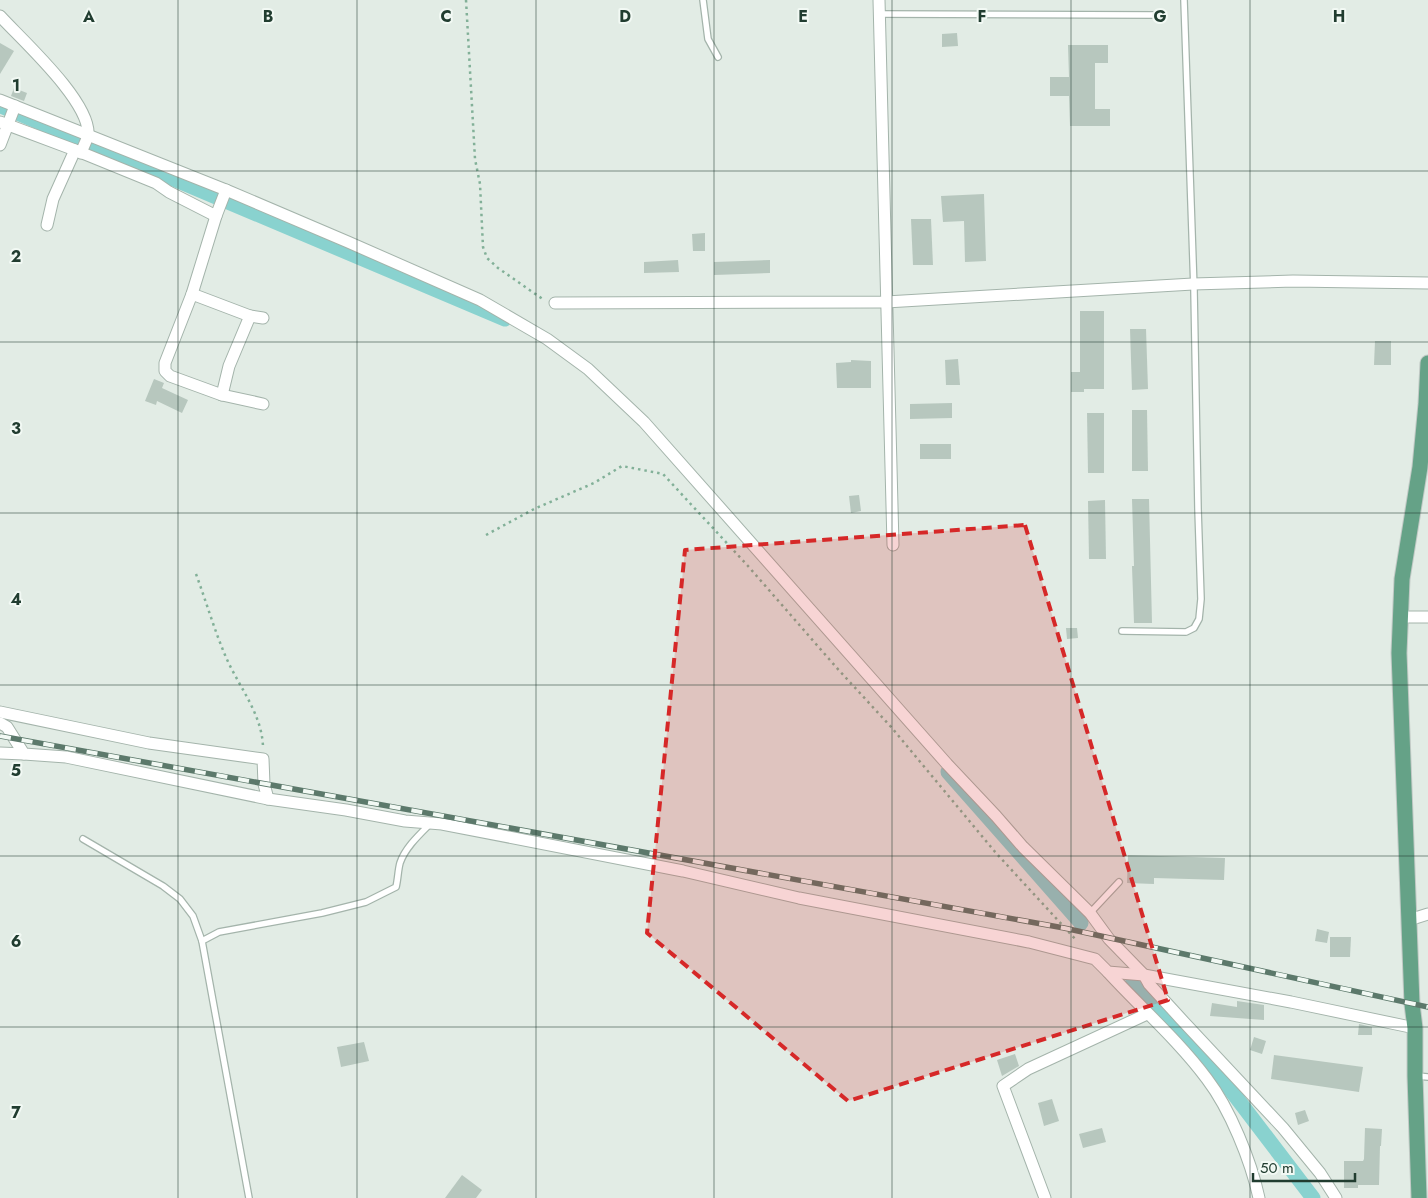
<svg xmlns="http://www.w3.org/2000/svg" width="1428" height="1198" viewBox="0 0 1428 1198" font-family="Jost,sans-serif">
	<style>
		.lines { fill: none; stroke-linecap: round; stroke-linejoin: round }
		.canal { stroke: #89d2cf; stroke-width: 15 }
		.building { fill: #b7c7be }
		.service-casing { stroke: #a4b4ab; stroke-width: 8 }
		.minor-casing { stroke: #a4b4ab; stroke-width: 13 }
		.primary-casing { stroke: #c1c9c5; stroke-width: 17 }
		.path { stroke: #82b098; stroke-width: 2.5; stroke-dasharray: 2.5 4; stroke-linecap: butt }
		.service { stroke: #fff; stroke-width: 5.5 }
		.minor { stroke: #fff; stroke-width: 11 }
		.primary { stroke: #65a287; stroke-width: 15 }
		.rail-casing { stroke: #5c796b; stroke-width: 5.5 }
		.rail { stroke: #f2f9f4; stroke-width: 4; stroke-dasharray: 11; stroke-linecap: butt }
		.marked { fill: #d62828; fill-opacity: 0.2; stroke: #d62828; stroke-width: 4; stroke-dasharray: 10 6; stroke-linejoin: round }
		.grid { fill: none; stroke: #213d30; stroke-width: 1; stroke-opacity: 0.55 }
		.grid-label { font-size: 16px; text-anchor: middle; font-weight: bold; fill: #213d30; stroke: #f2f9f4; stroke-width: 4; stroke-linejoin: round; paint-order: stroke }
	</style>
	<rect width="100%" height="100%" fill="#e2ece5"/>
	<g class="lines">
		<!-- canal -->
		<g class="canal">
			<polyline points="1,106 505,319"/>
			<polyline points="948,772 1081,923"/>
			<polyline points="1132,984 1223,1080 1313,1198"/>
		</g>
	</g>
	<!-- building -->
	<g class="building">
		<polygon points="957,33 958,46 942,47 942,34"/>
		<polygon points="0,43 14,51 0,74"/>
		<polygon points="1068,45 1108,45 1108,63 1095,63 1095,109 1110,109 1110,126 1070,126 1069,96 1050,96 1050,77 1069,77"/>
		<polygon points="14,88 27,93 24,101 11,96"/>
		<polygon points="984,194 986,261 965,262 964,221 943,222 941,196"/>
		<polygon points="911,219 931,219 933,265 913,265"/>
		<polygon points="705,233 705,251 693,251 692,234"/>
		<polygon points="678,260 679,272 644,273 644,262"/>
		<polygon points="770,260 770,273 714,275 714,262"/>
		<polygon points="1080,311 1104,311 1104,389 1084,389 1084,392 1071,392 1071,372 1080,372"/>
		<polygon points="1130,329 1146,329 1148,389 1132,390"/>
		<polygon points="1375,341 1391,341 1391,365 1374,365"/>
		<polygon points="958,359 960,385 946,385 945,360"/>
		<polygon points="851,360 871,361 871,388 837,388 836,363 851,362"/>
		<polygon points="154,379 164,383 162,388 188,400 182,413 157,401 156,405 145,401"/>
		<polygon points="952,403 952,418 910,419 910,404"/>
		<polygon points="1132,410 1147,410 1148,471 1132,471"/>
		<polygon points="1087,413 1104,413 1104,473 1088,473"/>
		<rect x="920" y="444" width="31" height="15"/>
		<polygon points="859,495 861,511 851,513 849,496"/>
		<polygon points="1132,499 1149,499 1152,623 1134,623 1132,566 1134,566"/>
		<polygon points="1105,500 1106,559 1089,559 1088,501"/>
		<polygon points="1066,628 1077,628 1078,638 1067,639"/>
		<polygon points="1128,855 1225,858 1224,880 1154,878 1154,884 1127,883"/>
		<polygon points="1317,929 1329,932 1327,943 1315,941"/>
		<polygon points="1330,937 1351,937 1350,957 1330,957"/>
		<polygon points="1237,1001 1264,1005 1264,1020 1210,1016 1212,1003 1237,1007"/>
		<polygon points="1359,1024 1372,1027 1372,1035 1358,1035"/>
		<polygon points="1254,1037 1266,1041 1262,1054 1250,1050"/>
		<polygon points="364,1042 369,1061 341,1067 337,1047"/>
		<polygon points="1015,1054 1019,1066 1002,1076 997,1060"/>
		<polygon points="1274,1055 1363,1067 1359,1092 1271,1079"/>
		<polygon points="1052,1099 1059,1121 1044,1126 1038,1103"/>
		<polygon points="1305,1110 1309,1121 1298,1125 1295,1113"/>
		<polygon points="1102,1128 1106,1142 1083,1148 1079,1134"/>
		<polygon points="1365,1128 1382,1129 1381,1146 1380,1146 1379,1185 1358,1185 1358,1188 1344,1188 1344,1161 1363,1161 1364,1159"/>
		<polygon points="462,1175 482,1190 476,1198 445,1198"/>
	</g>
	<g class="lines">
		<defs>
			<g id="service">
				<polyline points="703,0 708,39 718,57"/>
				<polyline points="879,14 1155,15"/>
				<polyline points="1122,631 1186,632 1194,628 1199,619 1201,599 1198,509 1194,290 1184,0"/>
				<polyline points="83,839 163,886 180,899 193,916 202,941"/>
				<polyline points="1090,913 1119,882"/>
				<polyline points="1417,1076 1428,1077"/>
				<path d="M 249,1198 L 202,941 L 219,932 L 322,913 L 366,902 L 396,887 C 398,879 398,870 400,863 C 405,848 419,835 430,824"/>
			</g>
			<g id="minor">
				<polyline points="879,0 893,545"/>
				<path d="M 0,16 C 22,40 91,102 88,135 C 87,140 83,147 81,153"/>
				<polyline points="0,100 226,190 348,242 480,300 547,339 588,369 644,422 947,764 996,816 1023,847 1090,913 1109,939 1144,975 1149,984 1181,1019 1283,1128 1320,1173 1336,1198"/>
				<polyline points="0,122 75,150 156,183 169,192 216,216 226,190"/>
				<polyline points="0,145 15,106"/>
				<polyline points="216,216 192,294 165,363 165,371 170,376 222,395 263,404"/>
				<polyline points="47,225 53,199 75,150"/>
				<polyline points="192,294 250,316 229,366 222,395"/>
				<polyline points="555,303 886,302 1193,284 1293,281 1428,283"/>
				<polyline points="250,316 263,318"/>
				<polyline points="1400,617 1428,617"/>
				<polyline points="0,712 149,743 263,759 264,784 268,799"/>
				<polyline points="0,723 7,727 24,754 66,757 268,799 346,810 405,821 442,824 683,871 799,898 1029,942 1095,959 1108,972 1144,975 1291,1002 1415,1028"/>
				<polyline points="0,753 24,754"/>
				<polyline points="1409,920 1428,914"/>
				<path d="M 1108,972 C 1140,1007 1178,1040 1207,1079 C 1230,1109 1251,1161 1259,1198"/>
				<polyline points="1045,1198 1003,1086 1028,1069 1147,1014"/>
			</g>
			<polyline id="primary" points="1419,1198 1415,1076 1415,1028 1412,1004 1399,653 1402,579 1420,467 1426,404 1428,363"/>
		</defs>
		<!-- service casing -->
		<use href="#service" class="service-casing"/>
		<!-- minor casing -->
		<use href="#minor" class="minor-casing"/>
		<!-- primary casing -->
		<use href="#primary" class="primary-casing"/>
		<!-- path -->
		<g class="path">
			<polyline points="466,0 475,159 480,184 483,247 487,258 498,268 544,300"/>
			<polyline points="486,535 534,509 594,483 622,466 663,474 748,566 836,667 892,728 996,853 1077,941"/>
			<path d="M 196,574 C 206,601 214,629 225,655 C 238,686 262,713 263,747"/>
		</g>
		<!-- service -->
		<use href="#service" class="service"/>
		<!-- minor -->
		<use href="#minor" class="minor"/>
		<!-- primary -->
		<use href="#primary" class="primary"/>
		<defs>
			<polyline id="rail" points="0,736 1064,928 1428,1007"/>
		</defs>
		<!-- rail casing -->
		<use href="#rail" class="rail-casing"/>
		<!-- rail -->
		<use href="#rail" class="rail"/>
	</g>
	<!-- marked area -->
	<path class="marked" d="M 1025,525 L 1168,1000 L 848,1101 L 647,933 L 685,550 Z"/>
	<!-- grid -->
	<path class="grid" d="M 178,0 L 178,1198M 357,0 L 357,1198M 536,0 L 536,1198M 714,0 L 714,1198M 892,0 L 892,1198M 1071,0 L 1071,1198M 1250,0 L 1250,1198M 0,171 L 1428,171M 0,342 L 1428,342M 0,513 L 1428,513M 0,685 L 1428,685M 0,856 L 1428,856M 0,1027 L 1428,1027"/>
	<g class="grid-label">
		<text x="89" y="22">A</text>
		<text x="268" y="22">B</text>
		<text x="446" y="22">C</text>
		<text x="625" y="22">D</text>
		<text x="803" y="22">E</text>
		<text x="982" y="22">F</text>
		<text x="1160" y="22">G</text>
		<text x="1339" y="22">H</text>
		<text x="16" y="91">1</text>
		<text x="16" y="262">2</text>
		<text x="16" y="434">3</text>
		<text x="16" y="605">4</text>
		<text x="16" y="776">5</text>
		<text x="16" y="947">6</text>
		<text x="16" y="1118">7</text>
	</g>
	<!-- scale -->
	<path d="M1253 1173v8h102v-8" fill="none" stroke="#213d30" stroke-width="2.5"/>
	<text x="1260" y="1173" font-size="15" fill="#213d30" stroke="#f2f9f4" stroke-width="4" paint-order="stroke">50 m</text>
</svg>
